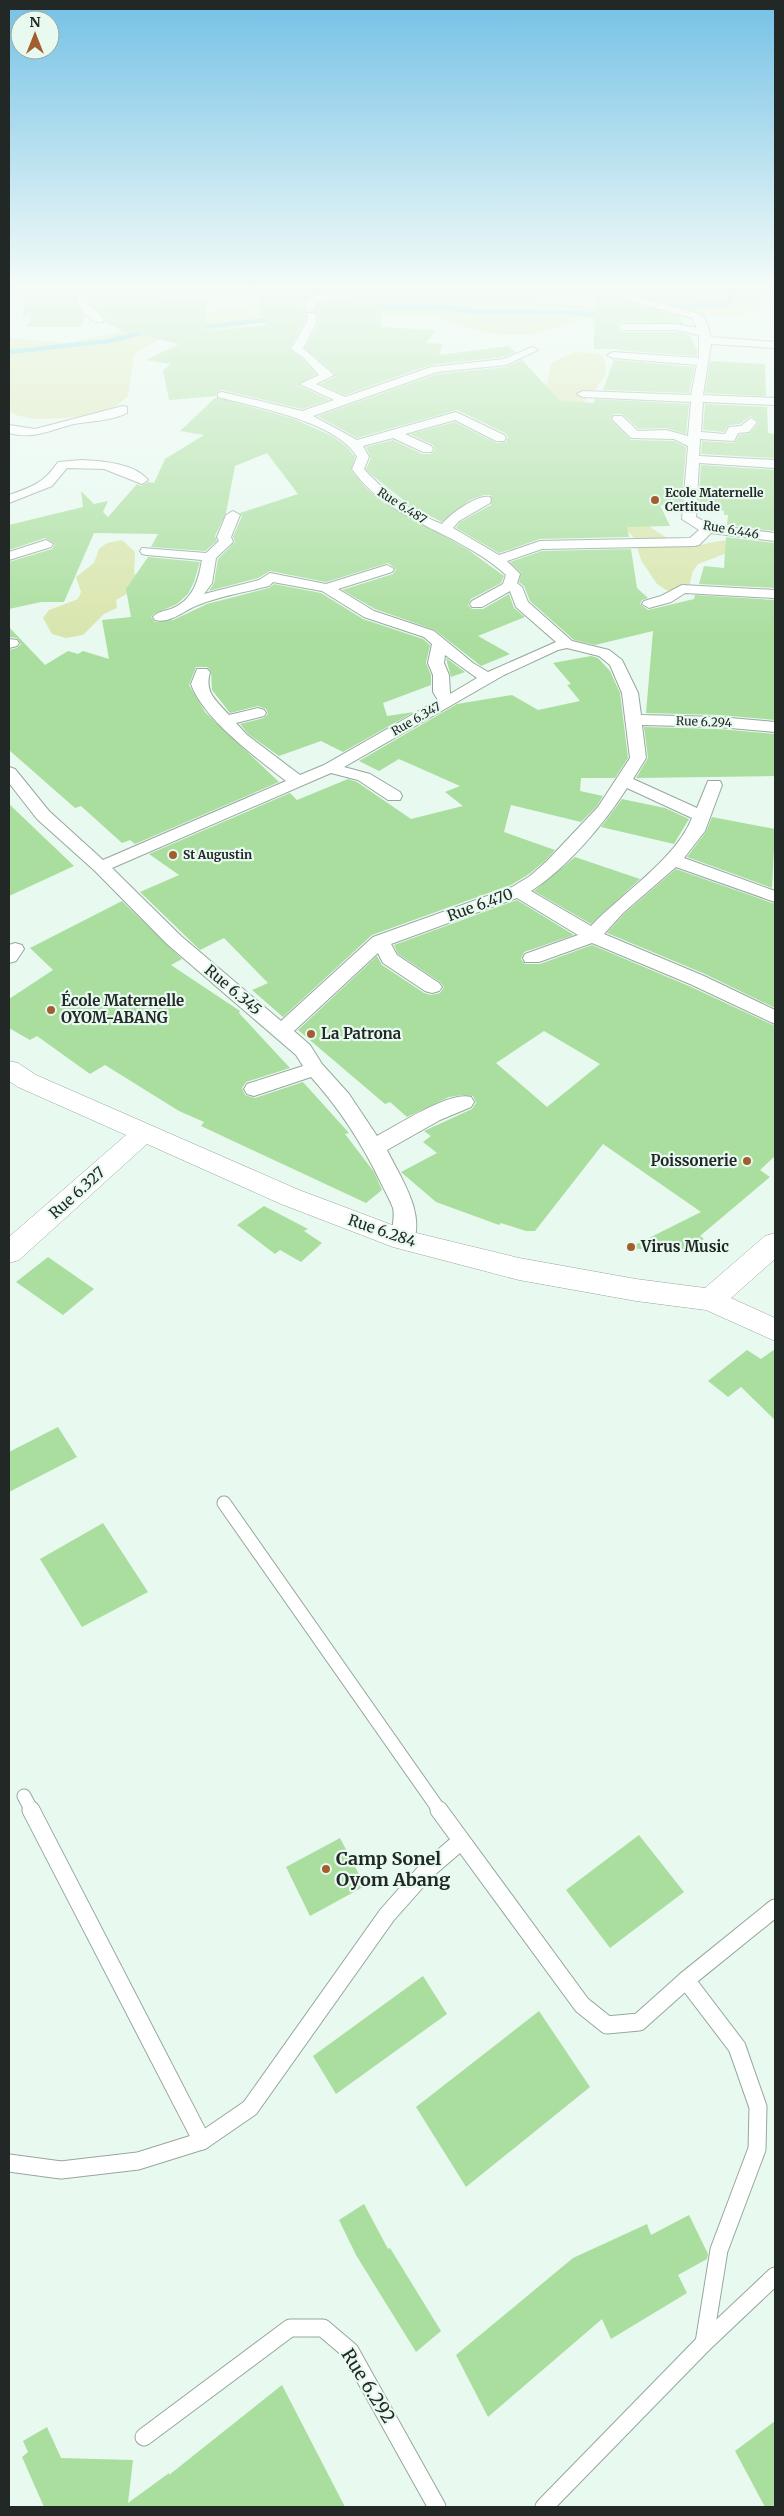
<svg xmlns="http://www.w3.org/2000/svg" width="784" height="2516" viewBox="0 0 784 2516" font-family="Merriweather,serif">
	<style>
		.green { fill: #d9e5ad }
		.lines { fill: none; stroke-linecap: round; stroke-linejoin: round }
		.stream { stroke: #67d5e2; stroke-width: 4.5 }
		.building { fill: #aade9e; fill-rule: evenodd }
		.service-far1-casing { stroke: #97a79e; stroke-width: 15 }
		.service-casing { stroke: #97a79e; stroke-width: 19 }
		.minor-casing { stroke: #97a79e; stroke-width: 2 }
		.tertiary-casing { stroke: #97a79e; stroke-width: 1 }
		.service-far1 { stroke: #fff; stroke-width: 13 }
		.service { stroke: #fff; stroke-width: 17 }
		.minor { fill: #fff; fill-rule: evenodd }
		.tertiary { fill: #fff; fill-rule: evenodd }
		.poi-dot { fill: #a35e30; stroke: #e8f9f0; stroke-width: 2 }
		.labels { text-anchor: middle; stroke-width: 4.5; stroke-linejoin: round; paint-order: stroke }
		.far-poi-label { font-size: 12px; font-weight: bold; fill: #222825; stroke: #e8f9f0; text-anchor: start }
		.far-street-label { font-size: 12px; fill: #222825; stroke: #e8f9f0 }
		.street-label { font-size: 15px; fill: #222825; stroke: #e8f9f0 }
		.poi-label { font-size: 15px; font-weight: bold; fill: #222825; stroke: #e8f9f0; text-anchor: start }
		.near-poi-label { font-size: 18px; font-weight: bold; fill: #222825; stroke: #e8f9f0; text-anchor: start }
		.near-street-label { font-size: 18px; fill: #222825; stroke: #e8f9f0 }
	</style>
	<rect width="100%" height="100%" fill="#e8f9f0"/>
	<!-- green -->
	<g class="green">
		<path d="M 164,284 L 241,284 L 242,286 C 230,298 187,291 170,291 L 165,289 Z"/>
		<path d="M 415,284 L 496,284 L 526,291 L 531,299 C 585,315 658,296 714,293 L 714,284 C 744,284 751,277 764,308 L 736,315 L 618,320 L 585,319 L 533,334 L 514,335 L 480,332 L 444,319 L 426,316 L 323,315 L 285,318 L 245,326 L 178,334 L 157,340 L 134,355 L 128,396 C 122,401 117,406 110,409 C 91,417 22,426 9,410 L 9,338 L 67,343 L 113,334 L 144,321 L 262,304 L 399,293 Z"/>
		<path d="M 575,352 L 600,354 C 618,373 591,393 579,407 L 644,522 C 655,531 679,547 693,546 C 710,544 718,539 736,541 L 727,553 L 698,564 L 693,571 L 688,590 L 674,592 L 666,590 L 657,584 L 641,560 L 634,538 L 604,505 L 537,396 L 547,384 L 551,363 Z"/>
		<polygon points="122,540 135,552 134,573 141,579 139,587 116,600 117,608 104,614 83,635 66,638 52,634 43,618 49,610 78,599 81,592 76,577 94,563 99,549 107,543"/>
	</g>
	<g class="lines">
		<!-- stream -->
		<g class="stream">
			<path d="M 371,307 C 396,308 420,307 444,308 C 457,309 470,312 483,312 C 524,312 565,311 606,316"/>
			<path d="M 642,311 C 671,305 700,307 729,303 L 732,298 L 724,284"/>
			<polyline points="195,328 277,319"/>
			<polyline points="9,352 110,341 148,331"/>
		</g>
	</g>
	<!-- building -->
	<g class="building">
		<polygon points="305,284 343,284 342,292 313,294 303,301 303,307 308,311 306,312 305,321 289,349 303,359 316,374 298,385 329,400 302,409 222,390 217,392 216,396 169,400 163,370 171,364 146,360 179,344 121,330 105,322 104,317 91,304 89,290 159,286 158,295 166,295 165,300 205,299 206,331 266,325 258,300 260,300 258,290 305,287"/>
		<polygon points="357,284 380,284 381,327 436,330 426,343 443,344 439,355 509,346 515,352 504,357 430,365 345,395 320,384 335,377 335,374 305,348 319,323 317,313 312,311 318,304 354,300"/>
		<polygon points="619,284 631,284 638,289 663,284 673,305 646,297"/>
		<polygon points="602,287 637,305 679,317 683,324 623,322 617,325 617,329 623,332 675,332 689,335 697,350 697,356 617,350 618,349 594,349 595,288"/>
		<polygon points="74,290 76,302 85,316 81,327 27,327 32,315 22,316 26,292"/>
		<polygon points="522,360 560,401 594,403 595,399 689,404 686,434 666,428 639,429 622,414 614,414 610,419 631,440 674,441 686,447 681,507 660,505 670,526 627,527 629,537 540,539 499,553 456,528 460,522 491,505 491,495 484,495 470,500 442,522 412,507 373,476 366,469 371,458 366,447 393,440 422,454 431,454 435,450 433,445 410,434 455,422 496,443 506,442 508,437 505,433 457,410 357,438 318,416 437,374 506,367"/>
		<polygon points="614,360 695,367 689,393 603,390"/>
		<polygon points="710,361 765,364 766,396 705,393"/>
		<polygon points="216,397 294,419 332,436 346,446 355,457 351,470 366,488 384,503 467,549 504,576 501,583 471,599 468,605 472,609 483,609 509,594 514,608 525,617 478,636 510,654 481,666 435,630 375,609 342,590 393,574 396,569 388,563 326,582 270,571 258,578 209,591 214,583 218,559 235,542 233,537 242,516 240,513 298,494 267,453 235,466 226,513 215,536 217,541 205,551 151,547 158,534 94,533 64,602 41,602 9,609 9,562 52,549 55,544 45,538 9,550 9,525 83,507 81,491 94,504 108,501 103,512 108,517 137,484 141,486 148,482 154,483 165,459 204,435 180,431"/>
		<polygon points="705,404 767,407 768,433 775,434 775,458 701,454 702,441 734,443 739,435 750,433 759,422 751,416 740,424 729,425 724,432 703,430"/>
		<polygon points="701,465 775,470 775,531 727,525 728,515 724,515 724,511 698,509"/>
		<polygon points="726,537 775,543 775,588 699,584 704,566 724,568"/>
		<polygon points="631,549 637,588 648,598 642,600 640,604 648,610 694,599 695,595 775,600 775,720 719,715 646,713 653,631 595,645 574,640 530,601 524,586 519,582 521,573 510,562 542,551"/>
		<polygon points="148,557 200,562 194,582 188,594 177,604 154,614 151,617 155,622 173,620 207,604 269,588 274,584 321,593 363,619 423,639 430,645 426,663 431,675 431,685 383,703 387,716 414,712 343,752 321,741 279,756 248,734 240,724 264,718 268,714 266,709 258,706 230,713 212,690 211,671 207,667 196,667 189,685 205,712 279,782 135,844 130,840 122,843 81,806 75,808 9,750 9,650 17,648 21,644 17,638 9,637 9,627 45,665 68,651 78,654 83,651 109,659 102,620 131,617 126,589"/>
		<polygon points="591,656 598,658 610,671 620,693 628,758 615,778 581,778 580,791 603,796 597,806 581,822 511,805 504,832 555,850 546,860 529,874 511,885 372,935 283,1017 252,990 268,983 224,938 200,950 140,892 179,875 149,854 290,793 297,800 348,779 357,782 411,819 463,806 445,792 460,786 399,759 379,771 359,761 457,704 512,695 538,710 580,701 567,685 571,684 553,663"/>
		<polygon points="446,658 465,672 451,677"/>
		<polygon points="644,727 719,729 775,734 775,776 636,778 648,758"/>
		<polygon points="622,799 665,808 689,819 674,844 601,827"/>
		<polygon points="9,804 74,866 9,896"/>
		<polygon points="712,817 775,829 772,888 687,857 706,832"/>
		<polygon points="575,857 640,879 591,924 534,891"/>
		<polygon points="676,869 775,904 775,1008 705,974 607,933 624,914"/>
		<path d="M 517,900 L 574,935 L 524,952 L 521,959 L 525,964 L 540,964 L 592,945 L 689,986 L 775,1026 L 775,1156 L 760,1170 L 770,1177 L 700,1236 L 704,1239 L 678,1252 L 629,1248 L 701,1212 L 603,1144 L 535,1231 L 526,1231 L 501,1223 L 499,1225 L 436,1202 L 401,1172 L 437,1153 L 423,1142 L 431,1136 L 424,1131 L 472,1109 L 476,1103 L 473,1096 L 462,1095 L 449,1097 L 407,1117 L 390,1102 L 385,1104 L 298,1030 L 377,956 L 382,965 L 424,993 L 431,995 L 440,993 L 444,987 L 440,982 L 398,954 L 394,945 ZM 544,1031 L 600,1064 L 547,1107 L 496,1063 Z"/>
		<polygon points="122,901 182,959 171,965 240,1011 239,1013 290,1068 246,1082 242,1088 245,1095 255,1098 303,1082 349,1133 345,1134 374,1172 382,1190 366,1203 201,1126 204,1122 179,1111 105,1065 90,1074 37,1036 30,1040 9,1028 9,999 53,970 30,948"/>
		<polygon points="264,1206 308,1229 304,1231 322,1243 301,1262 280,1250 275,1254 237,1225"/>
		<polygon points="48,1257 94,1289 63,1315 16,1282"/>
		<polygon points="775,1349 775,1420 741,1387 728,1397 708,1381 747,1350 761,1359"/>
		<polygon points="58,1427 77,1457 9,1492 9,1452"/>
		<polygon points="103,1523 148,1592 82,1627 40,1559"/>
		<polygon points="639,1835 684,1892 610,1948 566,1890"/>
		<polygon points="340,1838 365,1886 310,1916 286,1867"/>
		<polygon points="423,1976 447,2014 336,2094 313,2056"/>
		<polygon points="539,2011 590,2087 466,2187 416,2107"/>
		<polygon points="364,2204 388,2249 390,2248 441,2331 416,2352 356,2255 339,2220"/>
		<polygon points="689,2215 708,2254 707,2259 678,2275 687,2293 611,2339 602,2319 488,2417 456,2355 573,2258 647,2224 651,2235"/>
		<polygon points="282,2385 345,2507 44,2507 22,2457 28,2452 23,2441 47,2427 61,2458 133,2460 128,2503 169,2473 169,2475"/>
		<polygon points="775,2421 775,2507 765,2507 735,2451"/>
	</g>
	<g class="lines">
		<defs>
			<g id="service-far1">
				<polyline points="224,1503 440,1811"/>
				<polyline points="24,1796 32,1811"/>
			</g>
			<g id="service">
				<polyline points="31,1810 202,2141"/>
				<polyline points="439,1810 582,2005 607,2025 639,2022 686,1980"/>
				<polyline points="9,2163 61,2170 138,2161 202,2141 250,2108 387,1915 426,1871 461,1841"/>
				<polyline points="704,2343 719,2250 757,2149 758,2107 737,2047 686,1980 775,1908"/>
				<polyline points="144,2437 290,2328 323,2328 350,2351 437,2507"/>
				<polyline points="544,2507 704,2343 775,2276"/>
			</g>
			<g id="minor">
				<path d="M 76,284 L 86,284 L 89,305 L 103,318 L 103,322 L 95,322 C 81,312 75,302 76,284 Z"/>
				<polygon points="345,284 355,284 353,299 316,302 315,307 310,310 305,307 305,301 313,296 344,294"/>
				<path d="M 600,284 L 614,284 L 645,299 L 700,314 L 706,321 L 711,337 L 775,342 L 775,348 L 711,344 L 703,395 L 775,398 L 775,405 L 703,402 L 701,432 L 725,434 L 729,427 L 741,426 L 751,418 L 757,422 L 749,432 L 738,433 L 734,441 L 700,439 L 699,456 L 775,460 L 775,468 L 699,463 L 696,517 L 711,525 L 775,533 L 775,541 L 711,533 L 699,545 L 694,546 L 542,549 L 507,561 L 520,574 L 517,583 L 522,587 L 528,602 L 572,641 L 609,650 L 622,660 L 638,693 L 641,715 L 719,717 L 775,722 L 775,732 L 719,727 L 642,725 L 646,758 L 633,779 L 697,808 L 708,781 L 720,781 L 722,785 L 705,831 L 684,858 L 775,891 L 775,902 L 676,867 L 623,913 L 604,934 L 704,976 L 775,1010 L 775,1024 L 690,984 L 592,943 L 539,962 L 525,962 L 523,958 L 525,954 L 578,935 L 517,898 L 391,944 L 397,955 L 439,983 L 442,987 L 439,991 L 432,993 L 425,991 L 383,963 L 378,953 L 294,1031 L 310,1045 L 322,1064 L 349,1094 L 377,1136 C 398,1125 449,1091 471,1097 L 474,1102 L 471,1107 L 440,1120 L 387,1150 C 400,1177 428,1216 411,1246 L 403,1248 L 395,1246 C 388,1234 396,1221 393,1208 C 390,1200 385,1191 381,1183 C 363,1145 340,1109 311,1077 L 254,1096 L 247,1094 L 244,1089 L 247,1084 L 303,1066 L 296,1055 L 167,944 L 95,871 L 37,819 L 9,783 L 9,767 L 15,769 L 49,811 L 103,860 L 286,781 C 258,759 203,719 191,684 L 197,669 L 207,669 L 210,672 C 204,693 216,700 229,715 L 258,708 L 264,710 L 266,713 L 264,716 L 236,723 L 247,735 L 300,775 L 324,765 L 438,700 L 433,692 L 433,675 L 428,663 L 432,644 L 424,637 L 364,617 L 322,591 L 273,582 L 269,586 C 246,592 220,596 198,605 C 184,610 171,624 155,620 L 153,617 C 157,612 164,611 171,609 C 193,600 198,582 202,560 L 147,555 L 142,554 L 140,551 L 142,548 L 206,553 L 219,541 L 217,537 L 226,515 L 233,511 L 240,515 L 231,537 L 233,542 L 216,558 L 212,583 L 204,594 L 259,580 L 270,573 L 326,584 L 387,565 L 394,569 L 392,572 L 338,589 L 374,611 L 434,631 L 473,663 L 488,672 L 556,642 L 516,607 L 510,591 L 482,607 L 472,607 L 470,604 L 472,601 L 503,584 L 506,575 C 460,532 389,522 352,469 L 357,457 C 338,422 255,407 218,397 L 218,393 L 222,392 L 302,411 L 334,400 L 300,384 L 319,375 L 304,358 L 291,349 L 307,322 L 307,313 L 315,313 L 317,322 L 303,348 L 334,375 L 316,384 L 345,397 L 431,367 L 504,359 L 532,347 L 538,350 L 506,365 L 437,372 L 313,416 L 357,440 L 456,412 L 504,435 L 506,438 L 504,441 L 496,441 L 455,420 L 405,434 L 431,446 L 433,449 L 431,452 L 423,452 L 393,438 L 363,446 L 369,457 L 364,469 C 382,490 416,515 442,524 C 450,514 477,494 490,497 L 491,500 L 490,503 L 459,521 L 453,528 L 499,555 L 540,541 L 690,538 L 699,530 L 682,519 L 688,446 L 674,439 L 631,438 L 612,419 L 614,416 L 622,416 L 638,431 L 666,430 L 688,436 L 691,402 L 583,397 L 577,394 L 583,391 L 691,395 L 697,365 L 613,358 L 607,355 L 613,352 L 699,358 L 699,335 L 675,330 L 623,330 L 618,327 L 623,324 L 675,324 L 697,328 L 692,318 L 637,303 ZM 567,648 L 599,656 L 610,665 L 622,693 L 630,758 L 598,807 L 547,861 L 530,876 L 512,887 L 373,937 L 281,1021 L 181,936 L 112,868 L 331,773 L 358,780 L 388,800 L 400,800 L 402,796 L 400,792 L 370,774 L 344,767 L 504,675 L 558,650 ZM 445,655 L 477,678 L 450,694 L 449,675 L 444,663 ZM 627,788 L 692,818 C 676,859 621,894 591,926 L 531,891 C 567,868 604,824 627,788 Z"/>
				<path d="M 722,284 C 740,284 757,290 775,291 L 775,297 L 752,296 Z"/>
				<path d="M 123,406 L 127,407 L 127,413 C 110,421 92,421 74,424 C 50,430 33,440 9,433 L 9,425 L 35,429 Z"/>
				<path d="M 82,460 C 102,461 134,463 148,480 L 142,484 L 104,469 L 67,468 L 52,486 L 9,503 L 9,495 C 32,487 44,483 58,462 Z"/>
				<polygon points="46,540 53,544 51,547 9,560 9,552"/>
				<polygon points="682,585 775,590 775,598 685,593 671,602 649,608 642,604 644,601 661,596"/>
				<polygon points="9,639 17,640 19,643 17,646 9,648"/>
				<polygon points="15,943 22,945 24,949 16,961 9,963 9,945"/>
			</g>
			<polygon id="tertiary" points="9,1061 18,1063 36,1075 299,1190 408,1231 519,1258 636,1279 705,1288 765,1236 775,1233 775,1259 731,1298 775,1318 775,1341 706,1310 636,1301 519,1280 393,1247 281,1204 147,1144 19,1260 9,1263 9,1237 126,1135 18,1087 9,1081"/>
		</defs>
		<!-- service-far1 casing -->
		<use href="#service-far1" class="service-far1-casing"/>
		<!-- service casing -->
		<use href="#service" class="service-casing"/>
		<!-- minor casing -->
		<use href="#minor" class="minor-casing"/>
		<!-- tertiary casing -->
		<use href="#tertiary" class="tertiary-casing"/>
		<!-- service-far1 -->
		<use href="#service-far1" class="service-far1"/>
		<!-- service -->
		<use href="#service" class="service"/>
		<!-- minor -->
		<use href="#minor" class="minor"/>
		<!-- tertiary -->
		<use href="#tertiary" class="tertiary"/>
	</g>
	<!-- sky -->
	<linearGradient id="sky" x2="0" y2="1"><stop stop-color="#74c1e6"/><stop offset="0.45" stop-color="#f5fcf8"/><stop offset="1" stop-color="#f5fcf8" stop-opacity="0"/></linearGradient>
	<rect width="784" height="637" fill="url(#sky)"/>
	<!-- markers -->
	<g class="poi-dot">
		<circle cx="655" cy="500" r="5"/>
		<circle cx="173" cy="855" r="5"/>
		<circle cx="51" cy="1010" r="5"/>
		<circle cx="311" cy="1034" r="5"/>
		<circle cx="747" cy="1161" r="5"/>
		<circle cx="631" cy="1247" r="5"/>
		<circle cx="326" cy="1869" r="5"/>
	</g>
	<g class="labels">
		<!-- far-poi labels -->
		<g class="far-poi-label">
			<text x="665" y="497">Ecole Maternelle<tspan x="665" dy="14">Certitude</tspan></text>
			<text x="183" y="859">St Augustin</text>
		</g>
		<!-- far-street labels -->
		<g class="far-street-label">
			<text transform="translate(402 506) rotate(33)" y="4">Rue 6.487</text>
			<text transform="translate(731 530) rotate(10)" y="4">Rue 6.446</text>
			<text transform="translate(416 719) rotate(-30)" y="4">Rue 6.347</text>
			<text transform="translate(704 722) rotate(2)" y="4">Rue 6.294</text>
		</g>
		<!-- street labels -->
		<g class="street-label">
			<text transform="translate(480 905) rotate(-20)" y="5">Rue 6.470</text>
			<text transform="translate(233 990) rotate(40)" y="5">Rue 6.345</text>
			<text transform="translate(77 1193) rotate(-42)" y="5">Rue 6.327</text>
			<text transform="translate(382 1231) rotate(19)" y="5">Rue 6.284</text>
		</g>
		<!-- poi labels -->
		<g class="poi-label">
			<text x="61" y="1006">École Maternelle<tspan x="61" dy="17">OYOM-ABANG</tspan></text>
			<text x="321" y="1039">La Patrona</text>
			<text x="737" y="1166" text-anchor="end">Poissonerie</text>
			<text x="641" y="1252">Virus Music</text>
		</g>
		<!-- near-poi labels -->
		<g class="near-poi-label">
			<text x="336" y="1865">Camp Sonel<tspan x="336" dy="21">Oyom Abang</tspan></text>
		</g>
		<!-- near-street labels -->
		<g class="near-street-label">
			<text transform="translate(368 2386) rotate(58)" y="6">Rue 6.292</text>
		</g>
	</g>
	<!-- border -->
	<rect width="784" height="2516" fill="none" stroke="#222825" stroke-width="20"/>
	<!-- north arrow -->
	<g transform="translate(35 35)"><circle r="24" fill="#e8f9f0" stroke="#99a59f"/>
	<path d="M0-4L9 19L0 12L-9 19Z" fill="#a35e30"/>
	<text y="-8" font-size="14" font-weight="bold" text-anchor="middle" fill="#222825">N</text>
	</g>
</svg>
